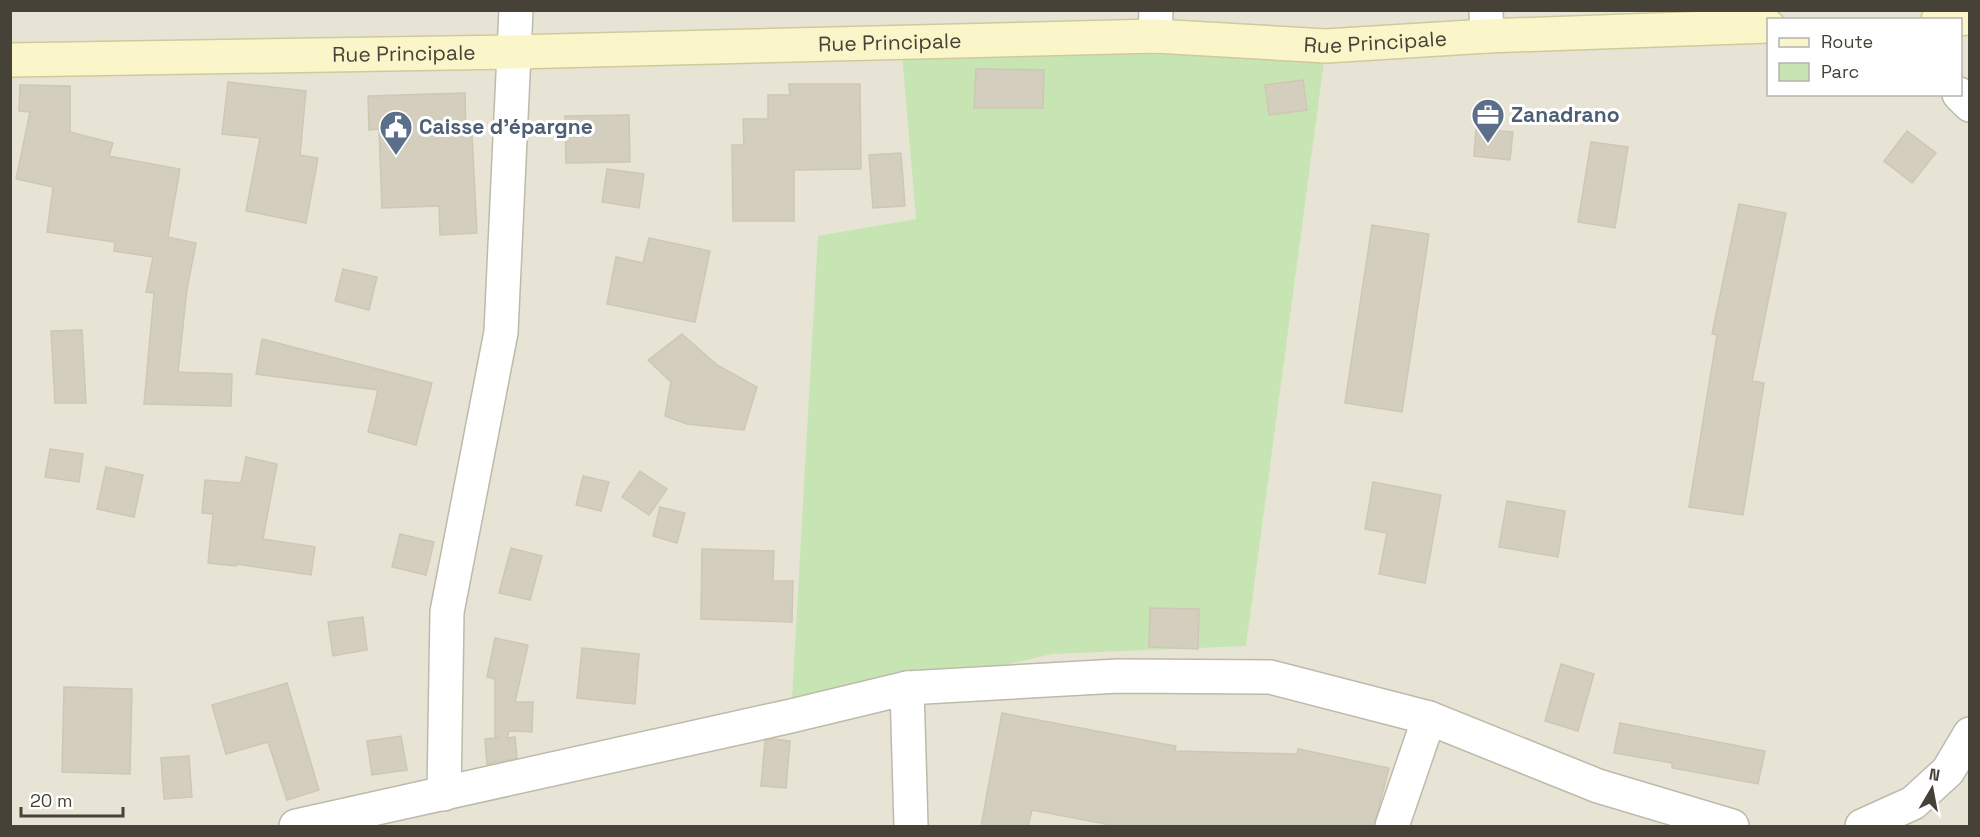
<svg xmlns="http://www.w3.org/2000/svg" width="1980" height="837" viewBox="0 0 1980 837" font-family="'Space Grotesk',sans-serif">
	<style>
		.residential { fill: #e7e4d6; fill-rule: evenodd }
		.green { fill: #c7e5b3 }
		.building { fill: #d4cebe; stroke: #cec7b2; stroke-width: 1.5 }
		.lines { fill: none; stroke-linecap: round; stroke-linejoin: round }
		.street-casing { stroke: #bebaab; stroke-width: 36 }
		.secondary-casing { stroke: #d0c99a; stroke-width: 36 }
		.street { stroke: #fff; stroke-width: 33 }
		.secondary { stroke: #fbf6c9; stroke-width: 33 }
		.labels { text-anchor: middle; stroke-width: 6; stroke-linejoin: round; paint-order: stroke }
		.street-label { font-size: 21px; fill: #464237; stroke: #fff }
		.service-label { font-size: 21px; font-weight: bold; fill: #4e5e75; stroke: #fff; text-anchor: start }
	</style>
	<rect width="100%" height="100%" fill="#f3f1e8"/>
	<!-- residential -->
	<path class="residential" d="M 11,11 L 1969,11 L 1969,826 L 11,826 ZM 1768,20 L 1960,20 L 1960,94 L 1768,94 Z"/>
	<!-- green -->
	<polygon class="green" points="901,42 1326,46 1246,646 1052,654 791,716 818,236 916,219"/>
	<!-- building -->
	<g class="building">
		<polygon points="976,69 1044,70 1043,108 974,108"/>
		<polygon points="1303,80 1307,110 1269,115 1265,85"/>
		<polygon points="228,82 306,91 300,155 318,158 306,223 246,211 260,138 222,134"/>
		<polygon points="789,84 860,84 861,169 794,170 794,221 733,221 732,145 744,145 743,119 768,119 768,95 790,95"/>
		<polygon points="20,85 70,86 70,132 113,143 109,156 180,169 168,237 196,243 187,289 178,372 232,374 231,406 144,404 154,293 146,292 153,257 114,251 115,242 47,232 53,187 16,179 30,112 19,111"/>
		<polygon points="465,93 466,135 472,135 477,233 440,235 439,206 382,208 379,129 369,130 368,96"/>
		<polygon points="629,115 630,162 566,163 565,116"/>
		<polygon points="1476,129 1513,132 1510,160 1474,156"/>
		<polygon points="1907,131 1936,153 1912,183 1884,161"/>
		<polygon points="1591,142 1628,147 1615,228 1578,222"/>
		<polygon points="901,153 905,206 873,208 869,155"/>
		<polygon points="607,169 644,174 639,208 602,202"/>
		<polygon points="1739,204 1786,213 1752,381 1764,383 1743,515 1689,507 1717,335 1712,334"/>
		<polygon points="1372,225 1429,234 1402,412 1345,403"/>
		<polygon points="649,238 710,251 695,322 607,304 616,257 643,263"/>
		<polygon points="343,269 377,277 369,310 335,301"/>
		<polygon points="82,330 86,403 55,403 51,331"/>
		<polygon points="682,334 717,365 757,387 744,430 687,424 665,416 671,382 648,360"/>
		<polygon points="262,339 432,383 416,445 368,432 378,390 256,374"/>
		<polygon points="50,449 83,454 79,482 45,477"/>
		<polygon points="246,457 277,464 263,539 315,547 311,575 236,564 236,566 208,563 213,514 202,513 205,480 241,483"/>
		<polygon points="106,467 143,475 134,517 97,509"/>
		<polygon points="640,471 667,489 649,515 622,497"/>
		<polygon points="583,476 609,482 601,511 576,505"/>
		<polygon points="1373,482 1441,495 1425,583 1379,574 1387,533 1365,529"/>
		<polygon points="1507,501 1565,511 1558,557 1499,547"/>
		<polygon points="660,507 685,513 677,543 653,536"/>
		<polygon points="400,534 434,542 426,575 392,567"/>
		<polygon points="511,548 542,556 530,600 499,593"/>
		<polygon points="702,549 774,551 773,581 793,581 792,622 701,619"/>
		<polygon points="1150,608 1199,609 1198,649 1149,647"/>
		<polygon points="363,617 367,650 333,656 328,622"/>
		<polygon points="495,638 528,645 515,702 533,702 532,732 509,731 507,738 515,737 517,758 487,764 485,739 499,738 495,738 495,679 487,677"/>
		<polygon points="582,648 639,654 635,704 577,698"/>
		<polygon points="1561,664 1594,674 1578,731 1545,721"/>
		<polygon points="287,683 319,790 287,800 268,742 226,754 212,705"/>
		<polygon points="64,687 132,689 130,774 62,772"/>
		<polygon points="1002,713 1176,746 1175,751 1297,754 1298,749 1389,768 1374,826 1116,826 1032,810 1028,826 981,826"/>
		<polygon points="1620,723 1765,751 1758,784 1672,768 1672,763 1614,753"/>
		<polygon points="401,736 407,770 372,775 367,741"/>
		<polygon points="772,739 790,741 786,788 761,786 765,741"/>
		<polygon points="189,756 192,797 164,799 161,758"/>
	</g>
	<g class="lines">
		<defs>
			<g id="street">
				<polyline points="1486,10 1487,36"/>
				<polyline points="1155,36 1156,10"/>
				<polyline points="1959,94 1970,105"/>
				<polyline points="907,688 911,826"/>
				<polyline points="444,794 447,612 501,332 516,10"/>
				<polyline points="296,826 791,716 907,688 1118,676 1270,677 1429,718 1598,786 1732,826"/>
				<polyline points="1392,826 1429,718"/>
				<polyline points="1862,826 1913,803 1948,771 1970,734"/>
			</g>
			<g id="secondary">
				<polyline points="1938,20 1970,18"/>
				<path id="s1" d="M 10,60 L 514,52 L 1155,36 L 1326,46 L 1487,36 L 1768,26"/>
			</g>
		</defs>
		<!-- street casing -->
		<use href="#street" class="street-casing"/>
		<!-- secondary casing -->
		<use href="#secondary" class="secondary-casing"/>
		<!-- street -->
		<use href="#street" class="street"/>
		<!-- secondary -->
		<use href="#secondary" class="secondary"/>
	</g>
	<!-- icons -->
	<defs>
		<symbol id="office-pin" viewBox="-11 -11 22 30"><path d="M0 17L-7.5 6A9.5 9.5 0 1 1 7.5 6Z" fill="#5c6f8a" stroke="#fff"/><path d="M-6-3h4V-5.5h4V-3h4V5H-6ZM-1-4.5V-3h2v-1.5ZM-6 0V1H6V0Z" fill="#fff"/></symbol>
		<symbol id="civic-pin" viewBox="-11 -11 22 30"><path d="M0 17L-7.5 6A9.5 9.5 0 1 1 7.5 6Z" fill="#5c6f8a" stroke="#fff"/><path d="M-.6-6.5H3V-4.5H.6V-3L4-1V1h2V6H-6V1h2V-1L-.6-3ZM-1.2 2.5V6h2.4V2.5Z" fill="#fff"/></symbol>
	</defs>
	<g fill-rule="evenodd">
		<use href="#office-pin" x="1469" y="96" width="38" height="52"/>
		<use href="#civic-pin" x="377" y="108" width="38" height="52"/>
	</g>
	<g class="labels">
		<!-- street labels -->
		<g class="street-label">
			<text dy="7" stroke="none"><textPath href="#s1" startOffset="1366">Rue Principale</textPath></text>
			<text dy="7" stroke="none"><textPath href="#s1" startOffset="880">Rue Principale</textPath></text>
			<text dy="7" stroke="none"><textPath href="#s1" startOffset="394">Rue Principale</textPath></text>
		</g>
		<!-- service labels -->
		<g class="service-label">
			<text x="1511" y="122">Zanadrano</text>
			<text x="419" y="134">Caisse d'épargne</text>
		</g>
	</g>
	<!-- border -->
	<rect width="1980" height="837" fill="none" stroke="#464237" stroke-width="24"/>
	<!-- legend -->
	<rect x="1767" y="18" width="195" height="78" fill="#ffffff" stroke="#b5b3af" stroke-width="1.5"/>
	<rect x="1779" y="38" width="30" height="9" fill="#fbf6c9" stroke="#b5b3af" stroke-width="1.5"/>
	<text x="1821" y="48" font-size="18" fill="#464237">Route</text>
	<rect x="1779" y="63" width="30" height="18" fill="#c7e5b3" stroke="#b5b3af" stroke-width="1.5"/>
	<text x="1821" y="78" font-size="18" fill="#464237">Parc</text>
	<!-- north arrow -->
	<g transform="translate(1932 789) rotate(10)" stroke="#ffffff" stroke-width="4.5" paint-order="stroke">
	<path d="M0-4.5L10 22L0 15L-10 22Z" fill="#464237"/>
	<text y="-9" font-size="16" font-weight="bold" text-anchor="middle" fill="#464237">N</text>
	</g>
	<!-- scale -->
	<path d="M21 807v9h102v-9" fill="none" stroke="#464237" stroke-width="3"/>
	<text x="30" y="807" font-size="18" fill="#464237" stroke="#ffffff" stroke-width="4.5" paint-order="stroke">20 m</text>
</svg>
